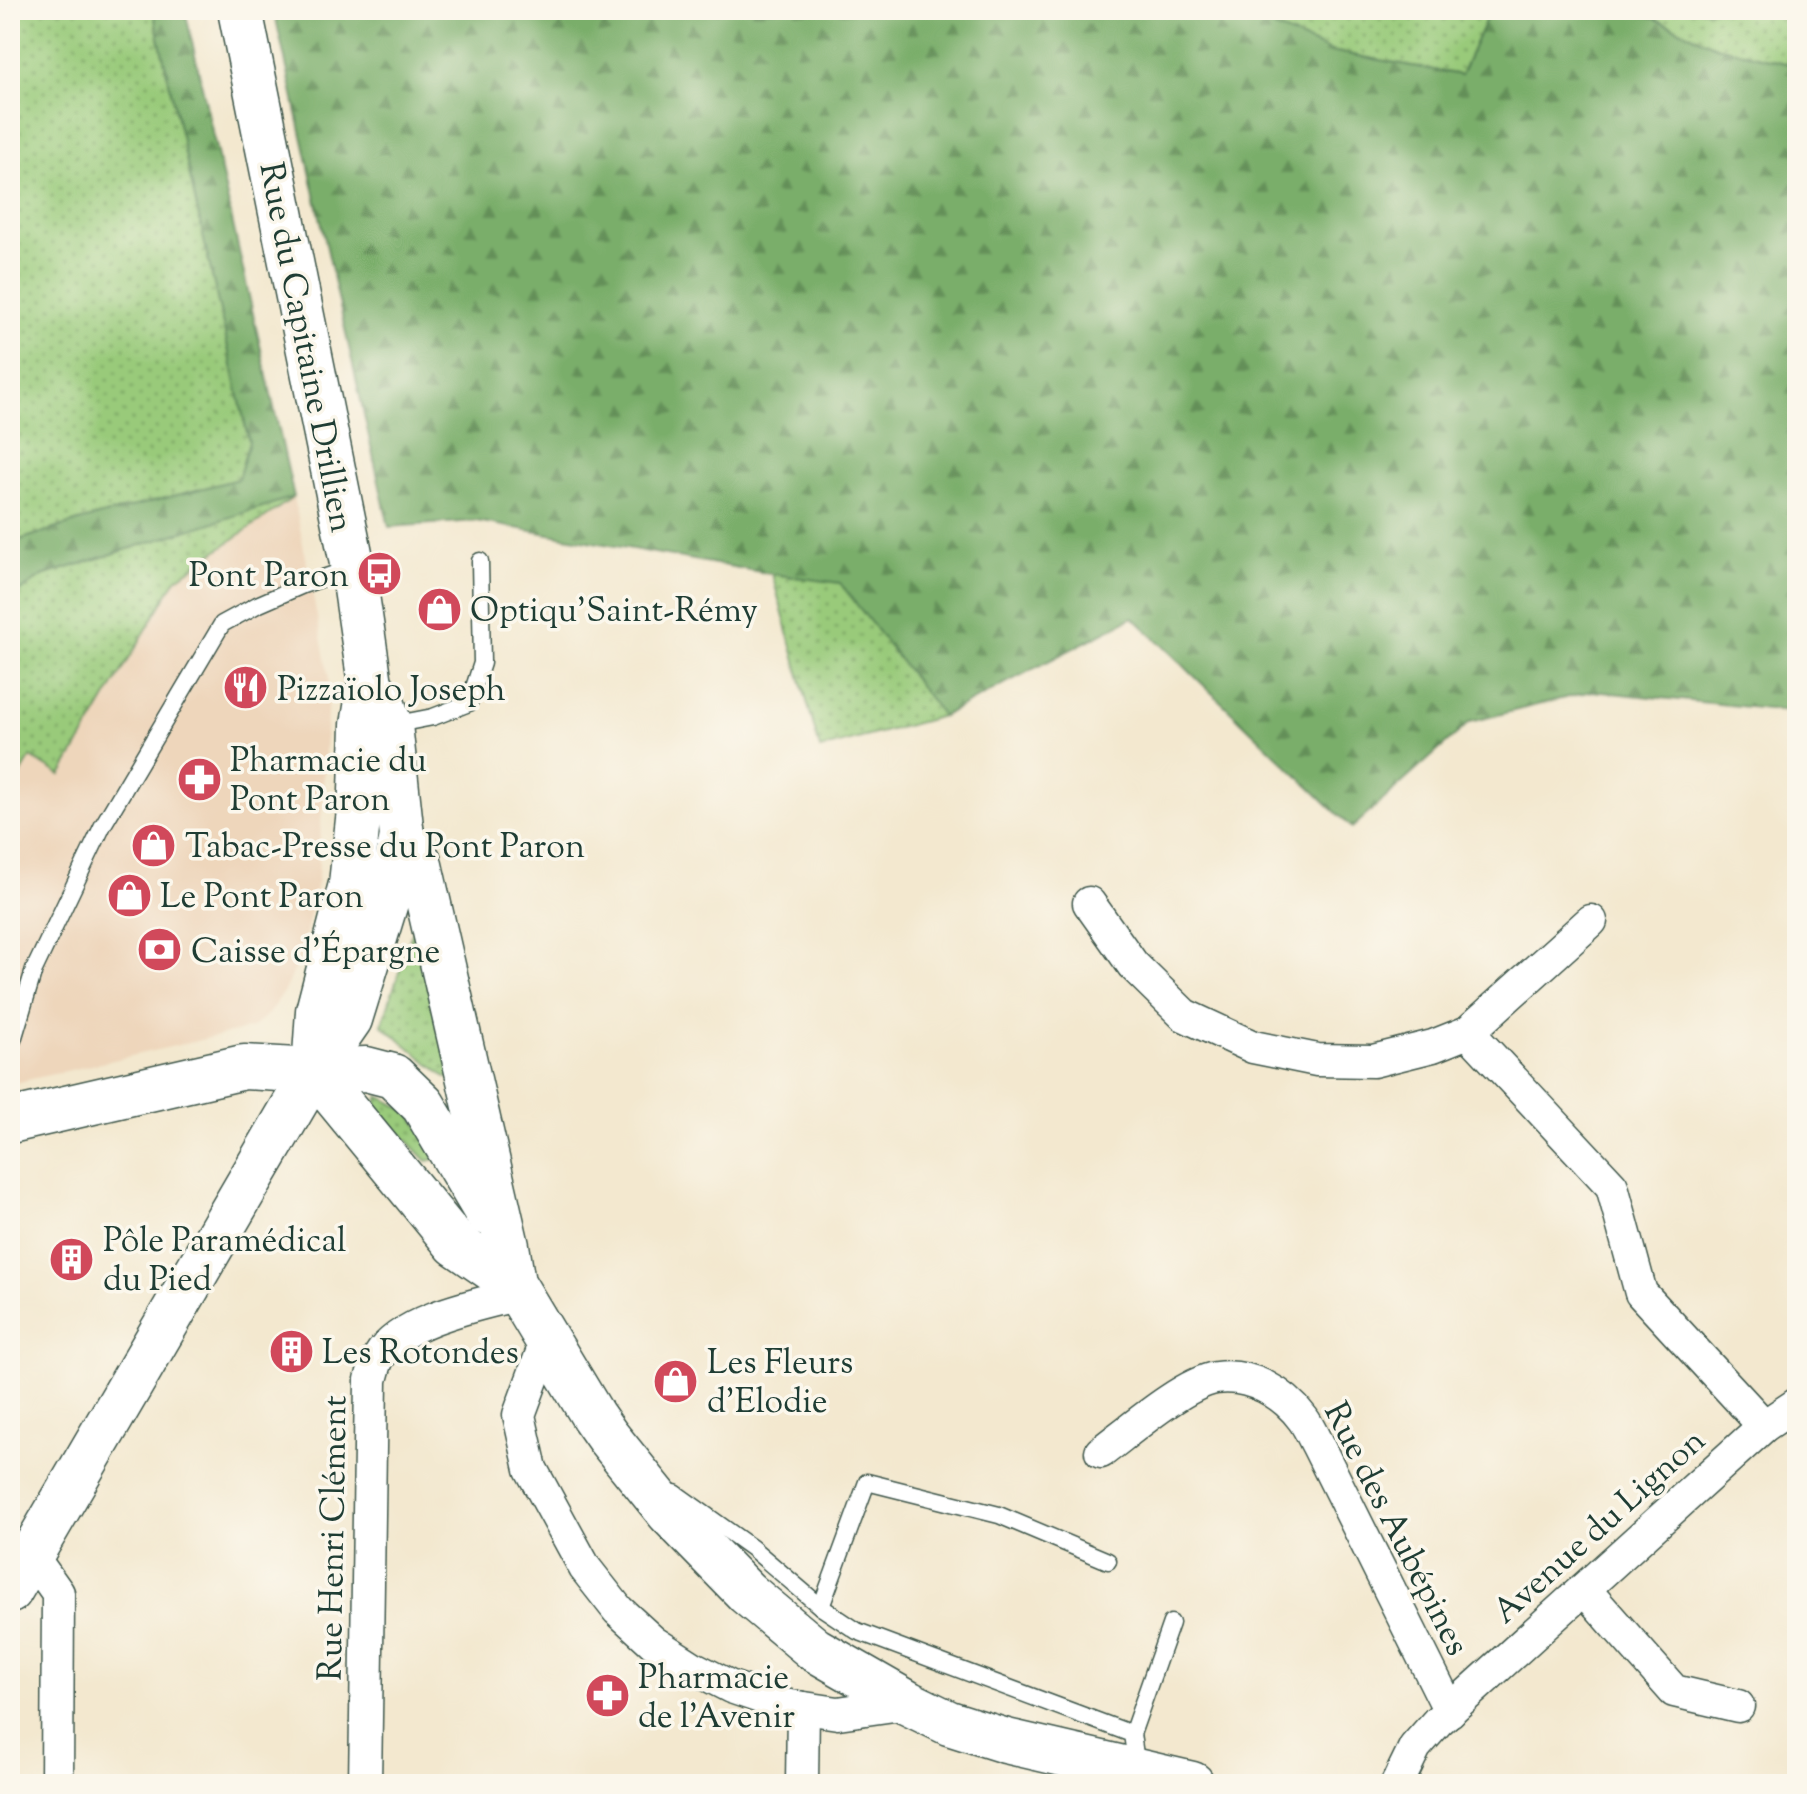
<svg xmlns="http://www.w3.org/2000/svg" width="1807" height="1794" viewBox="0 0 1807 1794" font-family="'Sorts Mill Goudy',serif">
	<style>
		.built { fill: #eed6bb }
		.grass { fill: url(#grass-dots); stroke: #5c8457; stroke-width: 2 }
		.forest { fill: url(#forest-firs); stroke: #4c764f; stroke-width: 2 }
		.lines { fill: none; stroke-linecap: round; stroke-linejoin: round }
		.lane-casing { stroke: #3f574b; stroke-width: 19 }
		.street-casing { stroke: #3f574b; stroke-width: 35 }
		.secondary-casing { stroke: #3f574b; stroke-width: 47 }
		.lane { stroke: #fff; stroke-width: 16 }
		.street { stroke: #fff; stroke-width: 32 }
		.secondary { stroke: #fff; stroke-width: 44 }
		.labels { text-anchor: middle; stroke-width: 7; stroke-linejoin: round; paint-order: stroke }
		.street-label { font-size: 34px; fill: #1f3d34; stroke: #fbf7ec }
		.poi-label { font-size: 34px; fill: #1f3d34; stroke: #fbf7ec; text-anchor: start }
	</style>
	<defs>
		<pattern id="grass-dots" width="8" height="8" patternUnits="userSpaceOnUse" patternTransform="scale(2)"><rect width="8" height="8" fill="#99ca7a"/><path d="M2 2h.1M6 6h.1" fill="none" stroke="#7ca565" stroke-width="1.8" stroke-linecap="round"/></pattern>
		<pattern id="forest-firs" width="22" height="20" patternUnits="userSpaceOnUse" patternTransform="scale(2)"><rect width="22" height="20" fill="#7aae6a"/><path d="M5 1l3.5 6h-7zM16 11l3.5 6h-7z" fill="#638f58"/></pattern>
	</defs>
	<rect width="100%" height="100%" fill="#fbf7ec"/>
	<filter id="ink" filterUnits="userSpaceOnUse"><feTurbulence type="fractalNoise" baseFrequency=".0125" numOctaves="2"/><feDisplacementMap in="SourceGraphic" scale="16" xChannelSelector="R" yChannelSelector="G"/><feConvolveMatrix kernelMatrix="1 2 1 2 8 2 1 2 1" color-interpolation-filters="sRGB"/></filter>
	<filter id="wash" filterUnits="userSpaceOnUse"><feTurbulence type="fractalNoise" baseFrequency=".006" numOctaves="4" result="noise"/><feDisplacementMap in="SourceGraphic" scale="32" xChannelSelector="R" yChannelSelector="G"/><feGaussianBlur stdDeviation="1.8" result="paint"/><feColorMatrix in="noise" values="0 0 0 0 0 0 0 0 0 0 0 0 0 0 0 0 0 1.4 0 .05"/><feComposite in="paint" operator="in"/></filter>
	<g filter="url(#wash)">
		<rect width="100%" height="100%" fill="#f3e8cf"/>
		<!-- built -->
		<polygon class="built" points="294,497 329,679 318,878 301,956 283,993 269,1013 252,1028 10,1084 10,792 31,756 62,774 176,579"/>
		<!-- grass -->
		<g class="grass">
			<polygon points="10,10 153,10 249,442 238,479 79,521 10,543"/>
			<polygon points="1239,10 1490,10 1461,75 1331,51 1248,17"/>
			<polygon points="1622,10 1797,10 1797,66 1716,46 1649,16"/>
			<polygon points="294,497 176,579 61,775 31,757 10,792 10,598 42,576"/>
			<polygon points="772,574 841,583 943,716 820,749"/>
			<polygon points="418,914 460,1083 444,1076 382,1025"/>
			<polygon points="379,1096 411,1113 437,1159 427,1161 375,1107"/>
		</g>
		<!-- forest -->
		<g class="forest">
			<polygon points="153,10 185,10 294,497 42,576 10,598 10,543 79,521 238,479 249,442"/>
			<polygon points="274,10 1239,10 1248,17 1331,51 1461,75 1490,10 1622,10 1649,16 1716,46 1797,66 1797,712 1592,691 1470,722 1352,828 1133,617 943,716 840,583 772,574 476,521 389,527"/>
		</g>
	</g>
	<g filter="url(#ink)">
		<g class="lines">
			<defs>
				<g id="lane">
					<polyline points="392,725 433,717 469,703 482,663 480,561"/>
					<polyline points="13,1040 34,970 103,825 222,624 257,605 303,585 349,569"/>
					<polyline points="675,1493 752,1548 821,1607 857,1631 1132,1734 1137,1769"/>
					<polyline points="821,1607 867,1482 999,1515 1108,1561"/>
					<polyline points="1132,1734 1171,1623"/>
				</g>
				<g id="street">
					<polyline points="1089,903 1133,965 1184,1015 1253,1047 1317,1060 1373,1061 1433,1046 1468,1032 1591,921"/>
					<polyline points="1468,1032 1612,1186 1641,1293 1764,1426"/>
					<polyline points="547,1339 519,1415 531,1469 585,1568 618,1610 653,1642 692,1667 731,1687 784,1705 838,1713 908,1703"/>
					<path d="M 1101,1452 C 1129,1431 1184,1383 1216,1378 C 1250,1373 1284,1393 1303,1419 C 1309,1427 1313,1437 1318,1446 L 1450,1711"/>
					<polyline points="31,1555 58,1593 57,1784"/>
					<polyline points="1584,1589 1674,1691 1738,1706"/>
					<path d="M 365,1784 L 371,1380 C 373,1373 375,1363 379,1357 C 401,1319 480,1304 519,1294"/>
					<polyline points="802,1784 803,1708"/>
					<polyline points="1397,1784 1415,1747 1438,1721 1764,1426 1797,1404"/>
				</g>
				<g id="secondary">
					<polyline points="240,10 353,568 370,684 363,725 361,792 351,884 318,1011 314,1071 456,1244 513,1283"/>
					<polyline points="402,836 419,861 507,1246 513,1283 593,1416 607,1436 669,1513 747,1593 814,1649 908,1703 949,1723 1006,1741 1192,1784"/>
					<polyline points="10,1121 244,1067 314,1071 366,1069 393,1076 423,1105 487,1213"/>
					<polyline points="10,1591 314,1071 350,1019 395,873 402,836 390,725 382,702 377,694"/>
				</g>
			</defs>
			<!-- lane casing -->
			<use href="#lane" class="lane-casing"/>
			<!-- street casing -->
			<use href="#street" class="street-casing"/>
			<!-- secondary casing -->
			<use href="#secondary" class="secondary-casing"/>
			<!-- lane -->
			<use href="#lane" class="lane"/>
			<!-- street -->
			<use href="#street" class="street"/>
			<!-- secondary -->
			<use href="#secondary" class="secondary"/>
		</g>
	</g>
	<!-- icons -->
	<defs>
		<symbol id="bus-disc" viewBox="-11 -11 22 22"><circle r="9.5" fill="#d1495b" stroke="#fbf7ec"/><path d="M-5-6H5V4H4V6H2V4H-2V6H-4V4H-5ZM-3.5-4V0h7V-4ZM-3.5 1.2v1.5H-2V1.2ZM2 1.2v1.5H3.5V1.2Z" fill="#fff"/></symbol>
		<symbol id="shop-disc" viewBox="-11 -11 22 22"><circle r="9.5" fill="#d1495b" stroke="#fbf7ec"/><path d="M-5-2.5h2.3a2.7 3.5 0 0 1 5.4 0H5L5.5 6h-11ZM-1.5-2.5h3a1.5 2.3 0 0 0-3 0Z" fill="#fff"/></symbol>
		<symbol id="restaurant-disc" viewBox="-11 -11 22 22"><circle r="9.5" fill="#d1495b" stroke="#fbf7ec"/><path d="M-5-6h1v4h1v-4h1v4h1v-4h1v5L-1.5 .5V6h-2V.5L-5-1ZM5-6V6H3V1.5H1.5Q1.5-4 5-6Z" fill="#fff"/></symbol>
		<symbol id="pharmacy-disc" viewBox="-11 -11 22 22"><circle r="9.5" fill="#d1495b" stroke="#fbf7ec"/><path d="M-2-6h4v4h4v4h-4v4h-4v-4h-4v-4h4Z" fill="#fff"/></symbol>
		<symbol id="bank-disc" viewBox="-11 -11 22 22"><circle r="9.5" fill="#d1495b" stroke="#fbf7ec"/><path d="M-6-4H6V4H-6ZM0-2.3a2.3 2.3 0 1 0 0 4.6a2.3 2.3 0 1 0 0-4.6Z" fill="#fff"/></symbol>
		<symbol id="building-disc" viewBox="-11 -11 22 22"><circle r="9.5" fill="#d1495b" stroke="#fbf7ec"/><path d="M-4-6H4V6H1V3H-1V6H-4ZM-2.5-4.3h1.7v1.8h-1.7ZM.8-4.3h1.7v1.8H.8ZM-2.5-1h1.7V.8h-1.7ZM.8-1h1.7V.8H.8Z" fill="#fff"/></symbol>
	</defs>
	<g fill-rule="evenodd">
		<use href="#bus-disc" x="354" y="548" width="51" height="51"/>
		<use href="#shop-disc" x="414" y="584" width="51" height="51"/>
		<use href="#restaurant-disc" x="220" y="662" width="51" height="51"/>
		<use href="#pharmacy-disc" x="174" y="754" width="51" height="51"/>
		<use href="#shop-disc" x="128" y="820" width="51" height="51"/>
		<use href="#shop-disc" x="104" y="870" width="51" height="51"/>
		<use href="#bank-disc" x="134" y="924" width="51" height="51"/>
		<use href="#building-disc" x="46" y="1234" width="51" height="51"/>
		<use href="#building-disc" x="266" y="1326" width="51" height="51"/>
		<use href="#shop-disc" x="650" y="1356" width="51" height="51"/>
		<use href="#pharmacy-disc" x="582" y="1670" width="51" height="51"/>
	</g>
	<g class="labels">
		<!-- street labels -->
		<g class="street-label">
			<text transform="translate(308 347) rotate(79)" y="12">Rue du Capitaine Drillien</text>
			<text transform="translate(1598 1525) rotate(-42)" y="12">Avenue du Lignon</text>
			<text transform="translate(1398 1528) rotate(63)" y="12">Rue des Aubépines</text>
			<text transform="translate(331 1538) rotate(-89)" y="12">Rue Henri Clément</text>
		</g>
		<!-- poi labels -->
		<g class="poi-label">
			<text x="349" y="586" text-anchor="end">Pont Paron</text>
			<text x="470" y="621">Optiqu'Saint-Rémy</text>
			<text x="277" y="700">Pizzaïolo Joseph</text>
			<text x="230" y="771">Pharmacie du<tspan x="230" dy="39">Pont Paron</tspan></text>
			<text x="185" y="857">Tabac-Presse du Pont Paron</text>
			<text x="160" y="907">Le Pont Paron</text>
			<text x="191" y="962">Caisse d'Épargne</text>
			<text x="103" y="1251">Pôle Paramédical<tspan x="103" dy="39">du Pied</tspan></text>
			<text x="322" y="1363">Les Rotondes</text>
			<text x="707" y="1373">Les Fleurs<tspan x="707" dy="39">d'Elodie</tspan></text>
			<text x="638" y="1688">Pharmacie<tspan x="638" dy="39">de l'Avenir</tspan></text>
		</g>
	</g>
	<!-- margin -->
	<rect width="1807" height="1794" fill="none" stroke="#fbf7ec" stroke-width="40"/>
</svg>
